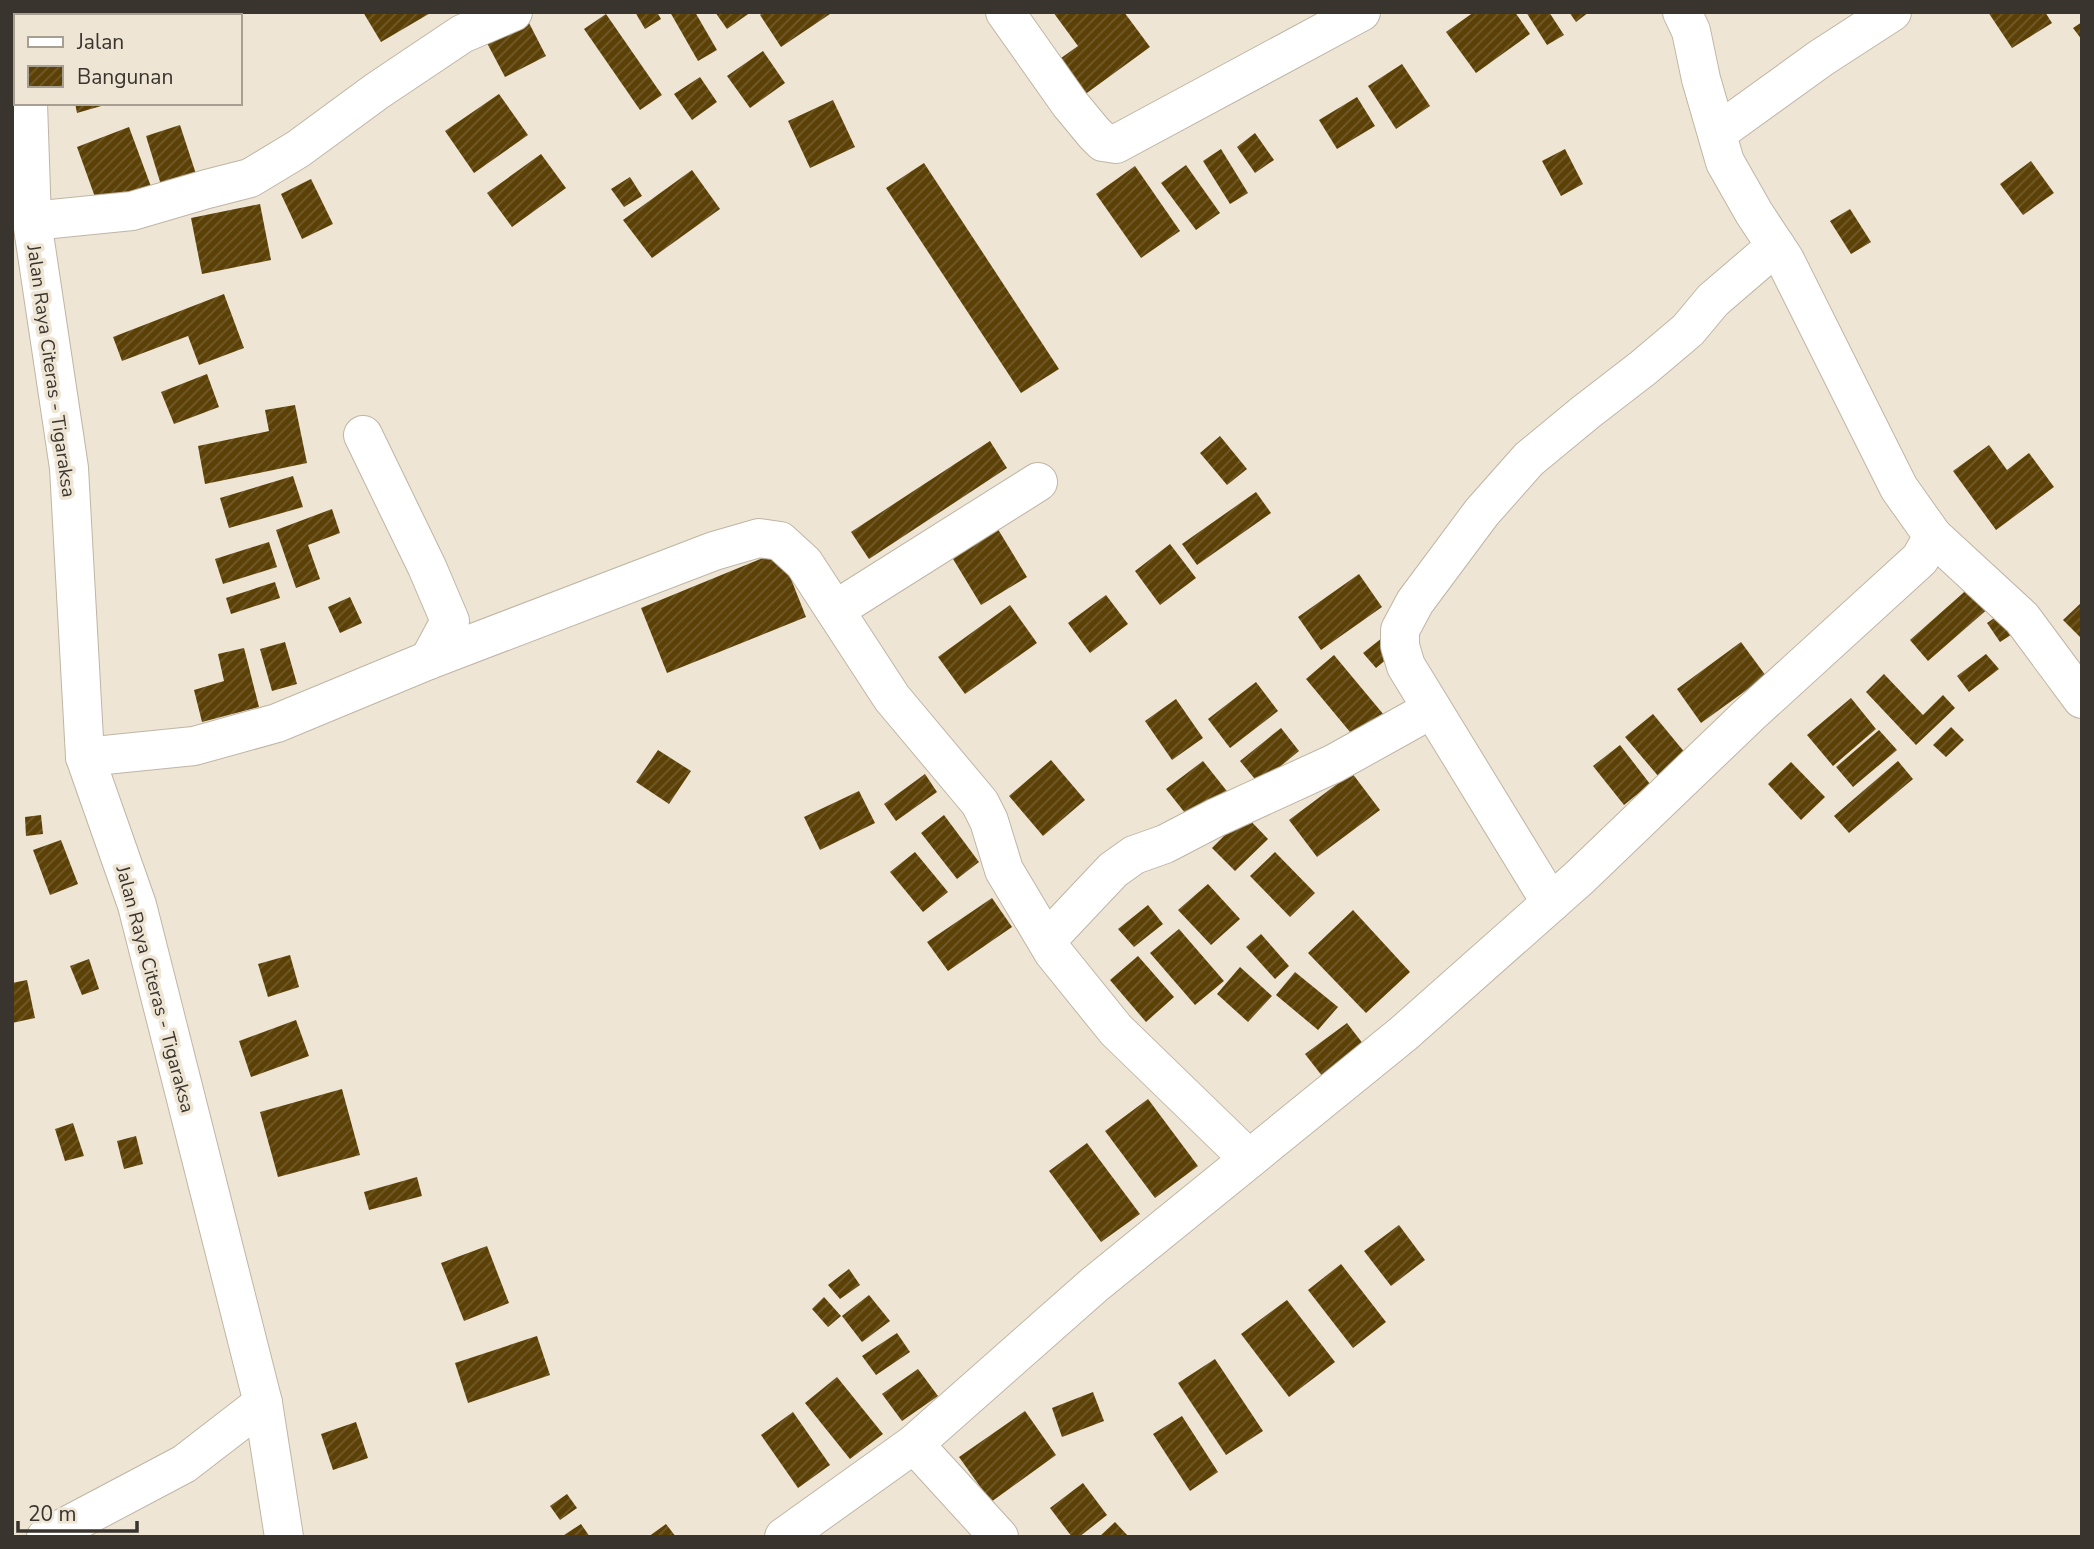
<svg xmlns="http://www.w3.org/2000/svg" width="2094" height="1549" viewBox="0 0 2094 1549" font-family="'Nunito Sans',sans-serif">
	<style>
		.building { fill: url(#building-hatch) }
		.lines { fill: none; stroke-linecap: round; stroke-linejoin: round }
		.minor-casing { stroke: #bfb5a5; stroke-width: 40 }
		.major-casing { stroke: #bfb5a5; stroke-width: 40 }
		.minor { stroke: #fff; stroke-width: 38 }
		.major { stroke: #fff; stroke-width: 38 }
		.labels { text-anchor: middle; stroke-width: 7; stroke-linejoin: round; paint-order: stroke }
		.street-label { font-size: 19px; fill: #39352e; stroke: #efe5d4 }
	</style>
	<defs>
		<pattern id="building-hatch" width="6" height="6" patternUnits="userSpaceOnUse" patternTransform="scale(1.75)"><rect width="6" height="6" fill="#5c4107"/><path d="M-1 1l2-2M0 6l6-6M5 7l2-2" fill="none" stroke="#715b2c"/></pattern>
	</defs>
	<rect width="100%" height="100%" fill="#efe5d4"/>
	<!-- building -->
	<g class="building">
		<polygon points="363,12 432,12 381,42"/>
		<polygon points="635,12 657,12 661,19 645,29"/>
		<polygon points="670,12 695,12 717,50 698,61"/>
		<polygon points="715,12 751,12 727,29"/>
		<polygon points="764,12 833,12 781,47 760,15"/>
		<polygon points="1053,12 1124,12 1150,47 1080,98 1054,63 1078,46"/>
		<polygon points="1474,12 1515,12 1530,34 1476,73 1446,32"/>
		<polygon points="1526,12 1549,12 1564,35 1547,45"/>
		<polygon points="1569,12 1589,12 1576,22"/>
		<polygon points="1988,12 2045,12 2052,23 2012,48"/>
		<polygon points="606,14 662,95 640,110 584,29"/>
		<polygon points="528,21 546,56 505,77 487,43"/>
		<polygon points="2082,22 2082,40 2073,28"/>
		<polygon points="763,51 785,83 750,108 727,76"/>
		<polygon points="1402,64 1430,106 1396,129 1368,86"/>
		<polygon points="700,77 717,102 692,120 674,94"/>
		<polygon points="499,94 528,135 474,173 445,131"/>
		<polygon points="1357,97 1375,126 1337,149 1319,120"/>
		<polygon points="833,100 855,147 810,168 788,121"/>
		<polygon points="75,103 108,103 108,104 77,113"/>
		<polygon points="180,125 196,174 161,185 146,136"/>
		<polygon points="129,127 153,192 100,211 77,147"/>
		<polygon points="1255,133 1274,160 1255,173 1237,147"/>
		<polygon points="1221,149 1248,193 1230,204 1203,161"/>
		<polygon points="1565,149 1583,184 1561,196 1542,161"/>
		<polygon points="541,154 566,188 512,227 487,193"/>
		<polygon points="2031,161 2054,193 2023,215 2000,184"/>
		<polygon points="924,163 1059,369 1021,393 886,188"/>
		<polygon points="1186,165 1220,213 1196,230 1161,183"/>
		<polygon points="1135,166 1180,231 1141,258 1096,194"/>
		<polygon points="692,170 720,209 652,258 623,220"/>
		<polygon points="630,177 642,196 624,207 611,189"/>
		<polygon points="311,179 333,224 302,239 281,194"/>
		<polygon points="260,204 271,260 202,274 191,218"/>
		<polygon points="1850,209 1871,242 1851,254 1830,221"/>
		<polygon points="224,294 244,348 199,365 188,336 122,361 113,337"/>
		<polygon points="207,374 219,407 174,424 161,392"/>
		<polygon points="295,405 307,463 205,484 198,446 269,431 265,410"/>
		<polygon points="1220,436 1247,469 1227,485 1200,453"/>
		<polygon points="990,441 1007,468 869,559 851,532"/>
		<polygon points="1989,445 2007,470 2029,453 2054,487 1996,530 1953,471"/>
		<polygon points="293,476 303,507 229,528 220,498"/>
		<polygon points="1256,492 1271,513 1197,565 1182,544"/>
		<polygon points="332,509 340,533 308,545 320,579 296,588 276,530"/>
		<polygon points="996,526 1027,577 981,605 950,554"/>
		<polygon points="269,542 277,567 223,584 215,559"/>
		<polygon points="1170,544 1196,578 1160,605 1135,571"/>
		<polygon points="780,551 806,617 667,673 641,608"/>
		<polygon points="1359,574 1382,607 1321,650 1298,617"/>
		<polygon points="275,582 280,598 231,614 226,598"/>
		<polygon points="1971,586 1990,607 1928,661 1910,640"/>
		<polygon points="1106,595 1128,624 1090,653 1068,623"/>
		<polygon points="350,597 362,623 340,633 328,607"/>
		<polygon points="2082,602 2082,639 2063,620"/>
		<polygon points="1010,605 1037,643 965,694 938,657"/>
		<polygon points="2003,612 2017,631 2000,642 1987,623"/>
		<polygon points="1382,638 1394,653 1376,668 1363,653"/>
		<polygon points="285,642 297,684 272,691 260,649"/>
		<polygon points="1741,642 1766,676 1701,723 1677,689"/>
		<polygon points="244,648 259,707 202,722 194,690 224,681 218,654"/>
		<polygon points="1986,654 1999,669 1969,692 1957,676"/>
		<polygon points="1334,655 1389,721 1360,744 1306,679"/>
		<polygon points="1884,674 1923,715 1943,695 1955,708 1916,745 1866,692"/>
		<polygon points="1256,682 1278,711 1230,748 1208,719"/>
		<polygon points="1851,698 1876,729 1833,766 1807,735"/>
		<polygon points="1176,699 1203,738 1172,760 1145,721"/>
		<polygon points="1653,714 1686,754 1659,777 1625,737"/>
		<polygon points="1951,727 1964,740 1946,757 1933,745"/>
		<polygon points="1281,728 1299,751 1259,784 1240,761"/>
		<polygon points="1879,730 1897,750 1853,787 1836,767"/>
		<polygon points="1620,745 1650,784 1624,805 1593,766"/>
		<polygon points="658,750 691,771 669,804 636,782"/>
		<polygon points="1051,760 1085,800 1043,836 1009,796"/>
		<polygon points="1203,761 1230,795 1193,823 1166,789"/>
		<polygon points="1898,761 1913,779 1849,833 1834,816"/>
		<polygon points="1791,762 1825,797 1801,820 1768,784"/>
		<polygon points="1352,773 1380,810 1317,857 1289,820"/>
		<polygon points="925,774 937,792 896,821 884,804"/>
		<polygon points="859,791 875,823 820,850 804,817"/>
		<polygon points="41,815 43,834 26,836 25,817"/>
		<polygon points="944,815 979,862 957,879 921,833"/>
		<polygon points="1245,815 1268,839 1235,871 1212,848"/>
		<polygon points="61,840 78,884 50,895 33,850"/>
		<polygon points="915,852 948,892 923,912 890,872"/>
		<polygon points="1275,852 1315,893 1290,917 1250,876"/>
		<polygon points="1208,884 1240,919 1211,945 1178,910"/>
		<polygon points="992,898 1012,927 948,971 927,942"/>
		<polygon points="1148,905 1163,924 1134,947 1118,929"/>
		<polygon points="1353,910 1410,972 1366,1013 1308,953"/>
		<polygon points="1179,929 1224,981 1195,1005 1150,953"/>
		<polygon points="1261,934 1289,966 1275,979 1246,947"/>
		<polygon points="290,955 299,987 268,997 258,964"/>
		<polygon points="1138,956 1174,997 1146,1022 1110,980"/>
		<polygon points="89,959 99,989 82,995 70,966"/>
		<polygon points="1240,967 1272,996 1248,1022 1217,994"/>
		<polygon points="1295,972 1338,1007 1318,1030 1276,995"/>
		<polygon points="27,980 35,1018 12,1023 12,983"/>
		<polygon points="296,1020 309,1056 251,1077 239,1041"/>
		<polygon points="1347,1023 1367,1049 1326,1081 1305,1054"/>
		<polygon points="342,1089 360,1155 278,1177 260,1112"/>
		<polygon points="1148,1099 1198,1166 1155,1198 1105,1131"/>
		<polygon points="73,1123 84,1156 65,1161 55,1129"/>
		<polygon points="136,1136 143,1164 124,1169 117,1141"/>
		<polygon points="1087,1143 1140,1214 1101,1242 1049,1171"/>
		<polygon points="417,1177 422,1196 369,1210 364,1192"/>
		<polygon points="1399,1225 1425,1260 1391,1286 1364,1251"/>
		<polygon points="487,1246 509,1303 464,1321 441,1263"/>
		<polygon points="1341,1264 1386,1322 1353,1348 1308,1290"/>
		<polygon points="849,1269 860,1285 840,1299 828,1285"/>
		<polygon points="869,1295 890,1321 862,1342 842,1316"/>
		<polygon points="824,1297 841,1316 828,1327 812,1309"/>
		<polygon points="1287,1300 1335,1362 1289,1397 1241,1334"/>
		<polygon points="897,1333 910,1352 876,1375 862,1356"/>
		<polygon points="537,1336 550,1375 468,1403 455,1363"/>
		<polygon points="1215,1359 1263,1431 1226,1455 1178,1383"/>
		<polygon points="918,1369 938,1396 902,1421 882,1394"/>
		<polygon points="837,1377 883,1434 850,1459 805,1403"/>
		<polygon points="1093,1392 1104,1421 1062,1437 1052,1408"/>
		<polygon points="1025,1411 1056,1455 991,1502 959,1457"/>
		<polygon points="793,1412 830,1465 798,1488 761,1435"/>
		<polygon points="1182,1416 1218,1472 1190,1491 1153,1434"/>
		<polygon points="356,1422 368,1458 333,1470 321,1434"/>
		<polygon points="1083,1483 1107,1515 1079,1537 1072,1537 1050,1508"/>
		<polygon points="567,1494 577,1508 560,1520 550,1506"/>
		<polygon points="1115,1522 1129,1537 1099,1537"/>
		<polygon points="581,1524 590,1537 566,1537 564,1535"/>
		<polygon points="666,1524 676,1537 648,1537"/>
	</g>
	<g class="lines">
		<defs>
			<g id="minor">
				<polyline points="1005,12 1070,104 1094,133 1103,142 1116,144 1361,12"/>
				<polyline points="1682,12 1691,31 1701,79 1725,162 1754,213 1785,260 1899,488 1933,536 2022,618 2082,699"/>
				<polyline points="1717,133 1821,58 1892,12"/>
				<polyline points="32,221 132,211 207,189 250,178 298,149 377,91 462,34 513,12"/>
				<polyline points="363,435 427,567 450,621 429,660"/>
				<polyline points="835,610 1038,482"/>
				<polyline points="85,757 194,746 277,723 429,660 714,551 759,538 780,541 804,563 892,698 980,803 989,821 1004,870 1053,952 1116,1030 1249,1159"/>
				<polyline points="1551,903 1406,666 1400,646 1400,630 1415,602 1482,512 1529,459 1586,412 1643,368 1688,330 1713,300 1776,246"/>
				<polyline points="1047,940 1113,870 1134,855 1165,844 1215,818 1333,764 1432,709"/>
				<polyline points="914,1444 999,1537"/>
				<polyline points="46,1537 184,1464 263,1403"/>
				<polyline points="784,1537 914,1444 1094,1285 1403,1034 1579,878 1750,714 1920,559 1933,536"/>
			</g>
			<g id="major">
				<polyline points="26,16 26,12"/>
				<polyline points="28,103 32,221 69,468 85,757 137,905 263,1403 284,1537"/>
			</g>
		</defs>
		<!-- minor casing -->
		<use href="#minor" class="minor-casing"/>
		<!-- major casing -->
		<use href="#major" class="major-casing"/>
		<!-- minor -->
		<use href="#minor" class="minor"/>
		<!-- major -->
		<use href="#major" class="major"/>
	</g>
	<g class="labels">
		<!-- street labels -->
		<g class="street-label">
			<text transform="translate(52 371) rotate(82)" y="7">Jalan Raya Citeras - Tigaraksa</text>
			<text transform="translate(156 989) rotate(75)" y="7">Jalan Raya Citeras - Tigaraksa</text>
		</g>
	</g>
	<!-- border -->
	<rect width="2094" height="1549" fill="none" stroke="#39352e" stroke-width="28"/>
	<!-- legend -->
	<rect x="14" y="14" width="228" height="91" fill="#efe5d4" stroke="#a69f92" stroke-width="2"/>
	<rect x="28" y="37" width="35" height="10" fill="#ffffff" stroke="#a69f92" stroke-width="2"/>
	<text x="77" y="49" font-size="21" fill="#39352e">Jalan</text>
	<rect x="28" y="66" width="35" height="21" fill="url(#building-hatch)" stroke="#a69f92" stroke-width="2"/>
	<text x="77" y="84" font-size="21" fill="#39352e">Bangunan</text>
	<!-- scale -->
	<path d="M18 1521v10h119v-10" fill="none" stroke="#39352e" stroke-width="3.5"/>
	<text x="28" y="1521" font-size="21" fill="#39352e" stroke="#efe5d4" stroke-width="5" paint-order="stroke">20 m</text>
</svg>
